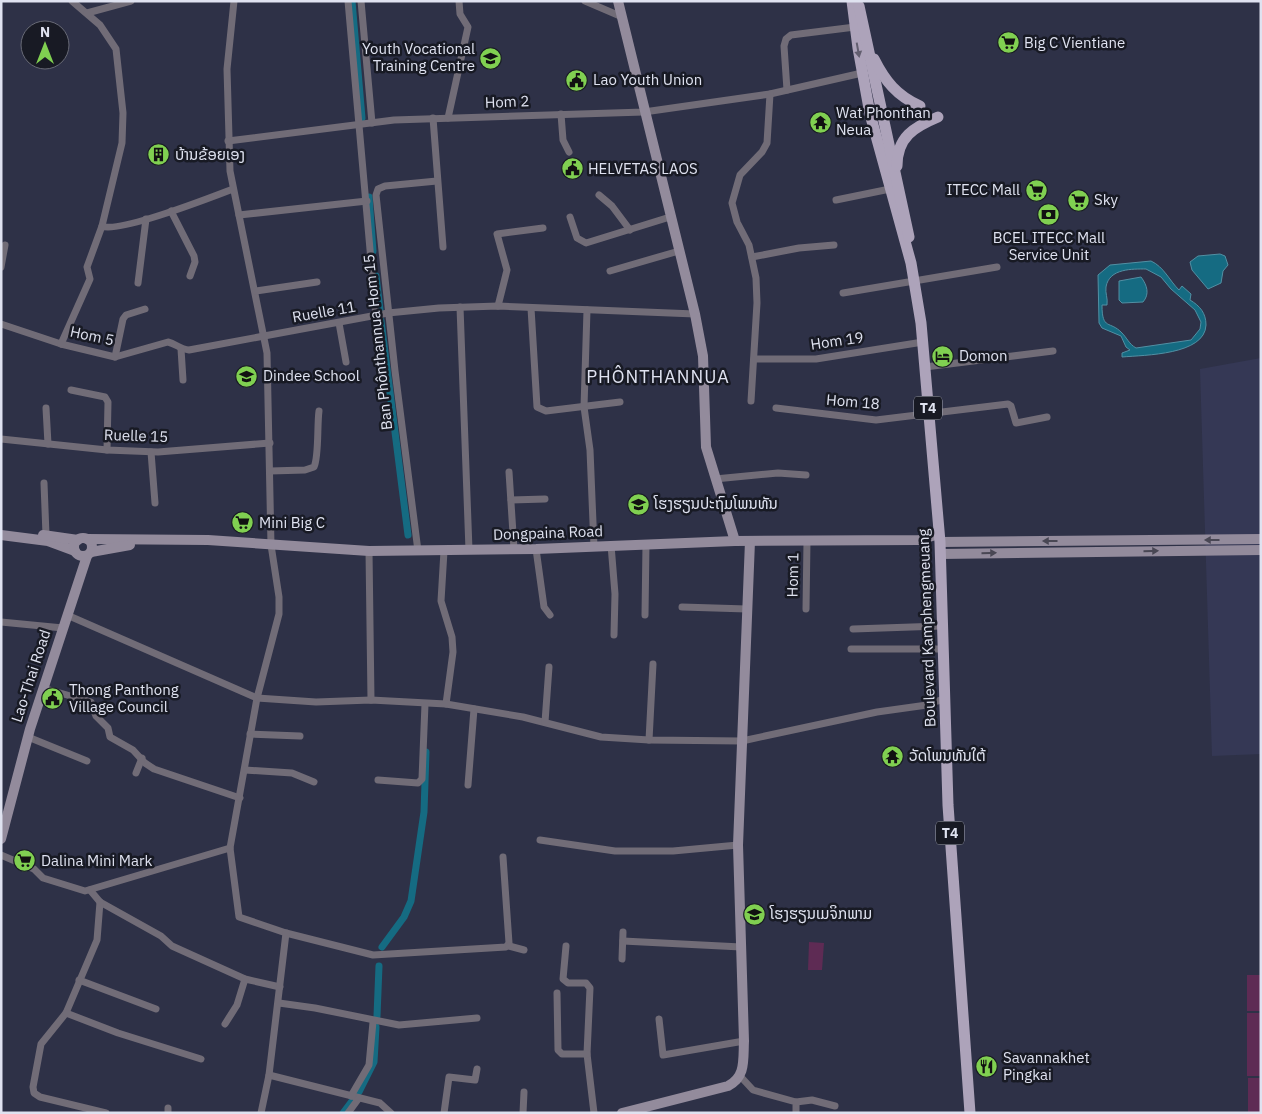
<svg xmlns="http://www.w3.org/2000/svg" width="1262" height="1114" viewBox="0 0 1262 1114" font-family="'IBM Plex Sans','Noto Sans Lao',sans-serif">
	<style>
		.built { fill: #353855 }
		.green { fill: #5e2b54 }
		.water { fill: #156b82; stroke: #528fa3; fill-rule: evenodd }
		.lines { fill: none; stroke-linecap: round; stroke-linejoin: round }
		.canal { stroke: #156b82; stroke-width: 7 }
		.street { stroke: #716c77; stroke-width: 7 }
		.secondary { stroke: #938b9c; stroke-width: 10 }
		.primary { stroke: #ada3ba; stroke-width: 11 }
		.oneway { fill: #625e6f }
		.oneway2 { fill: #494754 }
		.labels { text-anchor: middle; stroke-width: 5; stroke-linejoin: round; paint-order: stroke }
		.shield { fill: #181a24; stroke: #a3a6b3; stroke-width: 1 }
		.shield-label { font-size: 14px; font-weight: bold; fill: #dfe2f0 }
		.poi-label { font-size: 15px; fill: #dfe2f0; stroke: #181a24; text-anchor: start }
		.street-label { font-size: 15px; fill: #dfe2f0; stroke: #181a24 }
		.quarter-label { font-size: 18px; letter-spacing: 1px; fill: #dfe2f0; stroke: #181a24 }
	</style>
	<rect width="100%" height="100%" fill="#2e3147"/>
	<!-- built -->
	<polygon class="built" points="1261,358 1261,754 1212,756 1200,369"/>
	<!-- green -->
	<g class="green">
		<polygon points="809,942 824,943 822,970 808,970"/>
		<rect x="1247" y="975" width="14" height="36"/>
		<rect x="1247" y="1013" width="14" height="63"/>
		<rect x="1248" y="1078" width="13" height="35"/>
	</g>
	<!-- water -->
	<g class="water">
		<polygon points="1220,254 1225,256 1228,265 1223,271 1221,283 1208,289 1192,270 1190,262 1198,256"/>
		<path d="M 1151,261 C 1164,267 1169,280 1179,290 L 1182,286 L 1191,294 L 1190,300 C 1200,306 1206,313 1206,325 C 1205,355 1145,355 1122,357 L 1122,353 L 1130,350 L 1126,347 L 1121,336 L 1102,328 L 1099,323 L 1098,275 L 1110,265 ZM 1146,269 L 1161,277 L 1171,289 L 1195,310 L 1201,322 L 1200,329 L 1191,340 L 1136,348 C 1129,344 1127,338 1122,333 C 1110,320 1102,331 1102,305 L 1107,305 C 1108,298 1105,293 1106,287 C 1109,268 1133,269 1146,269 Z"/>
		<path d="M 1141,277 C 1147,285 1150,294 1143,302 L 1122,303 L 1119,300 L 1119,281 Z"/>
	</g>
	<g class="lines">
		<!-- canal -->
		<g class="canal">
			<polyline points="352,1 362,118"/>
			<polyline points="369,197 373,251"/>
			<polyline points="376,276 380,310"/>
			<polyline points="381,321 408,535"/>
			<polyline points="382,947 404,917 411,901 424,812 426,752"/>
			<polyline points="377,1016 379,966"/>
			<polyline points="359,1092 374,1062 376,1027"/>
			<polyline points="343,1113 352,1101"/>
		</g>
		<!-- street -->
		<g class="street">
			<path d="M 72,1 L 100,25 L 116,49 L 123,113 L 122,143 L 102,226 C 118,234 212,197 233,189"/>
			<polyline points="234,1 227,69 230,171 267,353 271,545 279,597 279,614 257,698 230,848 239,917 286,933 373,955 506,947 509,943 503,857"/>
			<polyline points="348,1 376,317"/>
			<polyline points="361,1 372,123"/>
			<polyline points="585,1 620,16"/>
			<polyline points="87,13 131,1"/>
			<polyline points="787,90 784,46 786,39 791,35 855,27"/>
			<polyline points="561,114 563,140 569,152"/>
			<polyline points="433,118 443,247"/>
			<polyline points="448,118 468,27 460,14 459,1"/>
			<polyline points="228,141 394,120 644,112 770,94 862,73"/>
			<polyline points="599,195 612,206 630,230"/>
			<polyline points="836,200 890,189"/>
			<polyline points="171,211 194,256 195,262 190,276"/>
			<polyline points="239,215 367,201"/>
			<polyline points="570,217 577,238 586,243 670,217"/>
			<polyline points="752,257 799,248 834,245"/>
			<polyline points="1,267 5,245"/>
			<polyline points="610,271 679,251"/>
			<polyline points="138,283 146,219"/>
			<polyline points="256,291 317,282"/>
			<polyline points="843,293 997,267"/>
			<polyline points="498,306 507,270 497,234 543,228"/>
			<polyline points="460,307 469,550"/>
			<polyline points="531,308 537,407 546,411 620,402"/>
			<polyline points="587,310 584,407 590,450 594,547"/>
			<polyline points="339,323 346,362"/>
			<path d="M 1,324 L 61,344 L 115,357 L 168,342 C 176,344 180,349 189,350 L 388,313 L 439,308 L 498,306 L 695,314"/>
			<polyline points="61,344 90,279 87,267 102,226"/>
			<polyline points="181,349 183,380"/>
			<polyline points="115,357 123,319 126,315 145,309"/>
			<polyline points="754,359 816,359 923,342"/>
			<polyline points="925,367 1053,351"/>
			<polyline points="71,390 105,397 108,402 107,450"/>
			<polyline points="751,401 757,303 756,278 749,245 737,222 732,203 740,175 762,152 767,143 770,94"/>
			<polyline points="46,408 48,444"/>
			<polyline points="776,408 876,420 1008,404 1011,406 1016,423 1047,417"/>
			<polyline points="1,439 107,450 158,452 270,443"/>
			<polyline points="151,452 155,503"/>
			<path d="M 270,471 L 305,470 L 314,467 C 319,457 317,425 319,411"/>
			<polyline points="509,472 514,549"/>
			<polyline points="715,479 778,473 806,475"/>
			<polyline points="44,483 46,535"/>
			<polyline points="511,500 545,499"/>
			<polyline points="611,545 615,594 614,635"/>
			<polyline points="536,549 544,607 550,615"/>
			<polyline points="369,551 371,700"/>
			<polyline points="418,551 395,371 376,195 378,189 385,186 437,181"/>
			<polyline points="444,551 441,601 452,637 453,652 446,704"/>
			<polyline points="682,607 747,609"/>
			<polyline points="806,609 807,541"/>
			<polyline points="67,615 257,698 316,702 371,700 446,704 523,717 601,737 649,740 742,741 877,712 927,705 946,698"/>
			<polyline points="645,615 646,544"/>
			<polyline points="1,622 63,628"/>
			<polyline points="853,629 941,626"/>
			<polyline points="851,649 944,649"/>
			<polyline points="43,688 91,702 96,716 108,728 110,737 133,750 145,763 154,769 240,798"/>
			<polyline points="545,722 549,667"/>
			<polyline points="250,734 300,736"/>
			<polyline points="28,737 87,761"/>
			<polyline points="649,740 653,664"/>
			<polyline points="245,770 292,773 314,782"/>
			<polyline points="136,773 142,758"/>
			<polyline points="378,780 418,783 422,779 425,704"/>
			<polyline points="468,785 474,709"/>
			<polyline points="540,840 615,851 673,851 738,845"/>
			<polyline points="1,855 34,869 43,878 85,891 230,848"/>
			<polyline points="90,890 100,902 161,936 172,946 245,979 280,987"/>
			<polyline points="100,902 97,940 66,1013 41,1044 33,1087 34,1093 40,1097 106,1113"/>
			<polyline points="623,941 741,947"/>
			<polyline points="509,946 524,950"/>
			<polyline points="566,946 563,979 568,983 586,983 590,988 587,1054 594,1113"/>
			<polyline points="622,959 623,932"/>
			<polyline points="79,980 156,1009"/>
			<polyline points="557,993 558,1050 562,1054 587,1054"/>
			<polyline points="279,1003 315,1008 399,1025 477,1018"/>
			<polyline points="66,1013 118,1033 201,1059"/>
			<polyline points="659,1019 663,1055 744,1041"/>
			<polyline points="225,1024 237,1005 245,979"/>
			<polyline points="269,1075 380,1103 391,1113"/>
			<polyline points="741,1077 753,1090 796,1102 796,1113"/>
			<polyline points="351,1096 369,1065 373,1022"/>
			<polyline points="796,1102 812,1100 835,1106"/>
			<polyline points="168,1113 168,1108"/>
			<polyline points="261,1113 269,1075 286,933"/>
			<polyline points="348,1113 359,1098"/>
			<polyline points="444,1113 449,1077 475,1080 477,1069"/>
			<polyline points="523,1113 524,1092"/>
		</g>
		<!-- secondary -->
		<g class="secondary">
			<polyline points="618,1 695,314 703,356 706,447 735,541"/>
			<polyline points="1,535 48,541 75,551"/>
			<polyline points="43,535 78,540"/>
			<circle cx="83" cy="547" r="9"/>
			<polyline points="87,539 208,540 369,551 536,549 735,541 919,540 939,534"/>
			<polyline points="940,542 1261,539"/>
			<polyline points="91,552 130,545"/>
			<polyline points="940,554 1261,550"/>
			<polyline points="1,839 30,729 87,556"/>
			<path d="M 622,1113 L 728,1086 C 746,1077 743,1060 744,1041 L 738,845 L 750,541"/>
		</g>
		<!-- primary -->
		<g class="primary">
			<polyline points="852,1 858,48 870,114 911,263 921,323 940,542 948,805 970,1113"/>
			<polyline points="859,6 909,237"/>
			<path d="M 874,59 C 885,81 897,96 920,106"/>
			<path d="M 897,166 C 897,137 914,127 938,117"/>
		</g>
	</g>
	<!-- one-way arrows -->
	<defs><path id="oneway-solid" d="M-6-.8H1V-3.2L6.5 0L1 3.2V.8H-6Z" transform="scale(1.25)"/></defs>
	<use class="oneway" href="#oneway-solid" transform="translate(858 50) rotate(80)"/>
	<g class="oneway2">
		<use href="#oneway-solid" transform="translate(1212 540) rotate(180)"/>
		<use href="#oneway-solid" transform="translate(1050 541) rotate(180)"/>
		<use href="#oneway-solid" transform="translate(1151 551) rotate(-1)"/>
		<use href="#oneway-solid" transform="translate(989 553) rotate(-1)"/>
	</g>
	<!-- icons -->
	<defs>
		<symbol id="supermarket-disc" viewBox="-11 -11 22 22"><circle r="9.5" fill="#80d051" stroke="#181a24"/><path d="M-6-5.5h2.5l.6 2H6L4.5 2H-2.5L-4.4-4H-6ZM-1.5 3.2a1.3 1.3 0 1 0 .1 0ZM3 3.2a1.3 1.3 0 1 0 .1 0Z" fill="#111"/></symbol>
		<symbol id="school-disc" viewBox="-11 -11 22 22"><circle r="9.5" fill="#80d051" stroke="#181a24"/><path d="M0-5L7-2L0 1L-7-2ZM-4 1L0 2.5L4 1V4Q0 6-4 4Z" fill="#111"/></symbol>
		<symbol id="civic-disc" viewBox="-11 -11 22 22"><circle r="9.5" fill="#80d051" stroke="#181a24"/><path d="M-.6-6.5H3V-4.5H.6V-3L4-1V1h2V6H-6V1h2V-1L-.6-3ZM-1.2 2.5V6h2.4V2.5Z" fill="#111"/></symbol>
		<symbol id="temple-disc" viewBox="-11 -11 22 22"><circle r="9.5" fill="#80d051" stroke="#181a24"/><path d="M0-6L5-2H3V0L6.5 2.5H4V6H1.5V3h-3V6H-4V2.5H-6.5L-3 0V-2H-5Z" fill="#111"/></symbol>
		<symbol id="building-disc" viewBox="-11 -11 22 22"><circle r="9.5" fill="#80d051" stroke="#181a24"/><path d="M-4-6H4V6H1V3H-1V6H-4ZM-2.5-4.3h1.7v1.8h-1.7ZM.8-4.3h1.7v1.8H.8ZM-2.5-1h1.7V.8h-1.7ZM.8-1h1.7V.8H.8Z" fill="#111"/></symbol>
		<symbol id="bank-disc" viewBox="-11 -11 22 22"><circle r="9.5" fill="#80d051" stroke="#181a24"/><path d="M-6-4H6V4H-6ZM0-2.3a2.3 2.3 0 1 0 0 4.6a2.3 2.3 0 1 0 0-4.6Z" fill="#111"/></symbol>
		<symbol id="hotel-disc" viewBox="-11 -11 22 22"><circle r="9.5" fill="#80d051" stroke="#181a24"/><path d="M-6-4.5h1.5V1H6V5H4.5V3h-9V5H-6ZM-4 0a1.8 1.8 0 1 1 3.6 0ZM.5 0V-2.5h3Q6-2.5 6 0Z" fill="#111"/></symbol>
		<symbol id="restaurant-disc" viewBox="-11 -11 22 22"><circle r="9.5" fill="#80d051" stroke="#181a24"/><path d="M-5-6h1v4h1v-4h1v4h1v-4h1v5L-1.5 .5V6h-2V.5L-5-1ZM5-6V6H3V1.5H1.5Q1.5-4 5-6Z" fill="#111"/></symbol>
	</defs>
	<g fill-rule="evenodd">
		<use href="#supermarket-disc" x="996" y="30" width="25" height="25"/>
		<use href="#school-disc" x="478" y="46" width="25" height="25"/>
		<use href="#civic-disc" x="564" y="68" width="25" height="25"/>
		<use href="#temple-disc" x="808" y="110" width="25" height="25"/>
		<use href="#building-disc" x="146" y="142" width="25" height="25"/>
		<use href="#civic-disc" x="560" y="156" width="25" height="25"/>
		<use href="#supermarket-disc" x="1024" y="178" width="25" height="25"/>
		<use href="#supermarket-disc" x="1066" y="188" width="25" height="25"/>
		<use href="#bank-disc" x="1036" y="202" width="25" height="25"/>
		<use href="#hotel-disc" x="930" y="344" width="25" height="25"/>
		<use href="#school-disc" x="234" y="364" width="25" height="25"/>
		<use href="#school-disc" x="626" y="492" width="25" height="25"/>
		<use href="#supermarket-disc" x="230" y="510" width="25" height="25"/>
		<use href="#civic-disc" x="40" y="686" width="25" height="25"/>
		<use href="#temple-disc" x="880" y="744" width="25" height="25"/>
		<use href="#supermarket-disc" x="12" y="848" width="25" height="25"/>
		<use href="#school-disc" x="742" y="902" width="25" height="25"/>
		<use href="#restaurant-disc" x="974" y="1054" width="25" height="25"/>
	</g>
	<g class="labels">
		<!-- shield labels -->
		<g class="shield">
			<rect x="914" y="396.5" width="28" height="23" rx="4"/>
			<rect x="936" y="821.5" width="28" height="23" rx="4"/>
		</g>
		<g class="shield-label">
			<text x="928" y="413">T4</text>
			<text x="950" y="838">T4</text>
		</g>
		<!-- poi labels -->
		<g class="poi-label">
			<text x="1024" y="48">Big C Vientiane</text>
			<text x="475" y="54" text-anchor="end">Youth Vocational<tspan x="475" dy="17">Training Centre</tspan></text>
			<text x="593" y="85">Lao Youth Union</text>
			<text x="836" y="118">Wat Phonthan<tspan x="836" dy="17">Neua</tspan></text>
			<text x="175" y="160">ບ້ານຂ້ອຍເອງ</text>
			<text x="588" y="174">HELVETAS LAOS</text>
			<text x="1020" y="195" text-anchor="end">ITECC Mall</text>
			<text x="1094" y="205">Sky</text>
			<text x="1049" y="243" text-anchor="middle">BCEL ITECC Mall<tspan x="1049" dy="17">Service Unit</tspan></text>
			<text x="959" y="361">Domon</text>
			<text x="263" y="381">Dindee School</text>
			<text x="654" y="509">ໂຮງຮຽນປະຖົມໂພນທັນ</text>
			<text x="259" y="528">Mini Big C</text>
			<text x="69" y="695">Thong Panthong<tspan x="69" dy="17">Village Council</tspan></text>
			<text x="909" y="761">ວັດໂພນທັນໃຕ້</text>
			<text x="41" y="866">Dalina Mini Mark</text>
			<text x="770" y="919">ໂຮງຮຽນເມຈິກພາມ</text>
			<text x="1003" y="1063">Savannakhet<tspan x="1003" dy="17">Pingkai</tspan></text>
		</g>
		<!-- street labels -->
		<g class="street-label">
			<text transform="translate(507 102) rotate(-2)" y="5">Hom 2</text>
			<text transform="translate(324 312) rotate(-10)" y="5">Ruelle 11</text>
			<text transform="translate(92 336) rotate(12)" y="5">Hom 5</text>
			<text transform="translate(837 341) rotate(-8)" y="5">Hom 19</text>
			<text transform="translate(378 342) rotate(-96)" y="5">Ban Phônthannua Hom 15</text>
			<text transform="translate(853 402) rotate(5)" y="5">Hom 18</text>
			<text transform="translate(136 436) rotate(2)" y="5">Ruelle 15</text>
			<text transform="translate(548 533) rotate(-2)" y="5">Dongpaina Road</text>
			<text transform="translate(793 575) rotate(-89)" y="5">Hom 1</text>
			<text transform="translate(927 628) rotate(-92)" y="5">Boulevard Kamphengmeuang</text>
			<text transform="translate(31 676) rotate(-72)" y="5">Lao-Thai Road</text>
		</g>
		<!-- quarter labels -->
		<g class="quarter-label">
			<text x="658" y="383">PHÔNTHANNUA</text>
		</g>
	</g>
	<!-- border -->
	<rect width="1262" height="1114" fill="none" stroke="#dfe2f0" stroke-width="5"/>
	<!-- north arrow -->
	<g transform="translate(45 45)"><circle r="24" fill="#181a24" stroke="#686a76"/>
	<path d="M0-4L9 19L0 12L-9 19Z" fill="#80d051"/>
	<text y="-8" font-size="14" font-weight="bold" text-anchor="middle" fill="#dfe2f0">N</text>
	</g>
</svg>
